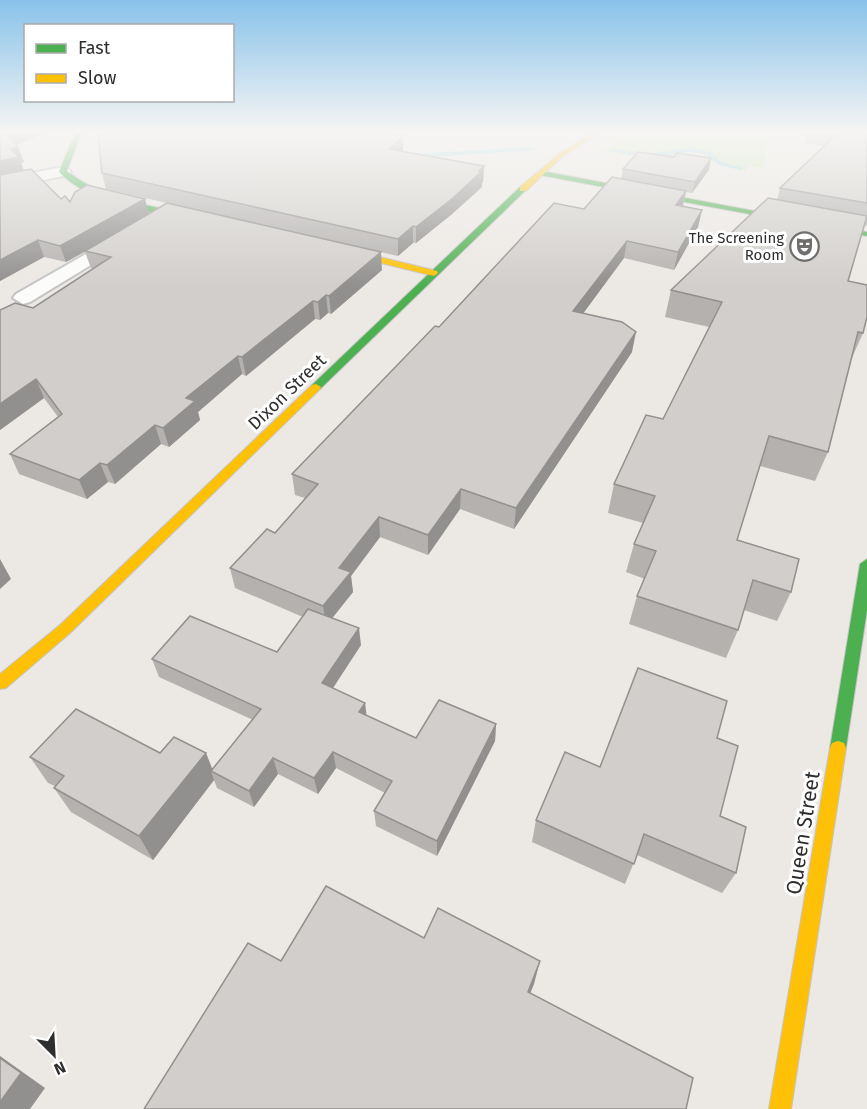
<svg xmlns="http://www.w3.org/2000/svg" width="867" height="1109" viewBox="0 0 867 1109" font-family="'Fira Sans',sans-serif">
	<style>
		.green { fill: #cee6be }
		.lines { fill: none; stroke-linecap: round; stroke-linejoin: round }
		.stream { fill: #99d6ec; fill-rule: evenodd }
		.street-casing { stroke: #c5c4c5; stroke-width: 4 }
		.fast-casing { stroke: #c5c4c5; stroke-width: 2 }
		.slow-casing { stroke: #c5c4c5; stroke-width: 2 }
		.street { fill: #fcfcfb; fill-rule: evenodd }
		.fast { fill: #4caf50; fill-rule: evenodd }
		.slow { fill: #ffc107; fill-rule: evenodd }
		.wall { fill: #b4b1af }
		.shaded-wall { fill: #92908e }
		.building { fill: #d1cecb; stroke: #92908e; stroke-width: 1.5 }
		.labels { text-anchor: middle; stroke-width: 6; stroke-linejoin: round; paint-order: stroke }
		.far-poi-label { font-size: 15px; fill: #2e2e2e; stroke: #fff; text-anchor: end }
		.street-label { font-size: 18px; fill: #2e2e2e; stroke: #fff }
		.near-street-label { font-size: 21px; fill: #2e2e2e; stroke: #fff }
	</style>
	<rect width="100%" height="100%" fill="#ece8e4"/>
	<!-- green -->
	<polygon class="green" points="635,131 767,131 764,168 749,166 745,171 712,162 704,154 690,152 654,160 601,151"/>
	<g class="lines">
		<!-- stream -->
		<g class="stream">
			<polygon points="534,147 536,150 411,158 408,156 411,154"/>
			<polygon points="613,148 646,154 689,148 710,152 723,163 743,168 740,170 719,165 706,154 689,152 646,158 611,151"/>
		</g>
		<defs>
			<g id="street">
				<polygon points="63,167 68,169 71,172 68,175 0,189 0,179"/>
				<polygon points="121,234 127,235 130,239 127,243 30,302 23,304 13,298 16,294"/>
			</g>
			<g id="fast">
				<path d="M 76,131 L 82,131 L 67,171 C 108,203 155,206 204,217 L 204,221 C 193,222 182,218 171,216 C 133,209 88,201 59,172 Z"/>
				<polygon points="542,171 867,232 867,236 539,175 538,173"/>
				<polygon points="520,187 527,189 320,389 312,389 312,385"/>
				<polygon points="867,559 867,610 846,748 844,753 838,755 832,753 830,748 860,564"/>
			</g>
			<g id="slow">
				<polygon points="596,131 603,131 563,156 526,191 520,191 520,187 559,154"/>
				<polygon points="339,247 437,271 438,273 434,276 336,252 336,248"/>
				<polygon points="316,384 321,387 320,389 70,633 6,688 0,689 0,674 60,625 312,385"/>
				<polygon points="838,741 844,743 846,748 791,1109 769,1109 830,748 832,743"/>
			</g>
		</defs>
		<!-- street casing -->
		<use href="#street" class="street-casing"/>
		<!-- fast casing -->
		<use href="#fast" class="fast-casing"/>
		<!-- slow casing -->
		<use href="#slow" class="slow-casing"/>
		<!-- street -->
		<use href="#street" class="street"/>
		<!-- fast -->
		<use href="#fast" class="fast"/>
		<!-- slow -->
		<use href="#slow" class="slow"/>
	</g>
	<!-- wall -->
	<g class="wall">
		<polygon points="0,131 49,131 16,145 24,162 21,163 24,170 61,199 70,202 149,214 382,270 331,314 328,313 320,320 315,319 246,376 242,374 198,412 200,420 169,447 161,444 115,484 108,482 87,499 19,474 10,454 58,417 44,398 0,430 0,310 33,308 93,269 91,268 85,252 66,262 44,257 0,281"/>
		<polygon points="806,131 867,131 867,226 865,225 848,281 863,333 851,360 828,452 815,481 760,466 737,540 791,592 777,621 744,610 738,630 726,658 629,624 637,596 645,579 626,572 634,544 643,523 608,513 614,484 663,419 709,327 665,317 671,290 777,200 780,188 824,146 804,143"/>
		<polygon points="403,136 403,151 484,166 483,182 482,183 482,187 452,214 416,243 413,243 398,256 106,189 102,173"/>
		<polygon points="623,169 709,170 692,193 686,192 683,207 702,210 698,227 674,270 624,258 583,313 632,352 514,529 460,509 428,555 380,537 351,576 353,592 332,618 361,645 333,688 365,703 366,716 416,738 496,724 495,741 437,856 376,826 374,811 385,793 336,768 318,794 278,774 254,807 217,788 214,780 153,860 71,812 54,788 55,786 48,783 30,757 160,753 212,769 253,720 159,677 152,659 277,652 303,617 235,588 230,568 275,533 305,498 295,495 292,474 439,327 584,209 621,179"/>
		<polygon points="717,738 720,816 736,873 722,893 637,855 625,884 532,842 536,820 600,767"/>
	</g>
	<!-- shaded-wall -->
	<g class="shaded-wall">
		<polygon points="10,131 49,131 10,148 5,133"/>
		<polygon points="403,136 403,151 390,164 389,149"/>
		<polygon points="18,147 24,162 21,163 24,172 0,177 0,161 11,149"/>
		<polygon points="711,158 709,170 692,193 695,182"/>
		<polygon points="484,166 483,182 482,183 482,187 452,214 416,243 416,227"/>
		<polygon points="686,191 682,207 676,205"/>
		<polygon points="145,199 149,215 66,262 60,246"/>
		<polygon points="702,210 698,227 674,270 678,252"/>
		<polygon points="413,226 413,243 398,256 398,239"/>
		<polygon points="38,240 44,257 0,281 0,260"/>
		<polygon points="627,241 624,258 571,330 573,311"/>
		<polygon points="381,252 382,270 331,314 329,296"/>
		<polygon points="326,295 328,313 320,320 318,302"/>
		<polygon points="313,301 315,319 246,376 242,357"/>
		<polygon points="636,332 632,352 514,529 516,508"/>
		<polygon points="238,356 242,374 198,412 200,420 169,447 163,428 186,398"/>
		<polygon points="36,379 44,398 0,430 0,404"/>
		<polygon points="155,425 161,444 115,484 107,465"/>
		<polygon points="100,463 108,482 87,499 79,480"/>
		<polygon points="461,489 460,509 428,555 428,535"/>
		<polygon points="379,517 380,537 351,576 353,592 326,626 323,606 339,568"/>
		<polygon points="0,559 11,579 0,589"/>
		<polygon points="359,628 361,645 325,700 322,683"/>
		<polygon points="365,703 367,720 359,712"/>
		<polygon points="496,724 495,741 437,856 437,841"/>
		<polygon points="333,752 336,768 318,794 314,778"/>
		<polygon points="206,753 214,773 211,771 214,780 153,860 139,836"/>
		<polygon points="273,758 278,774 254,807 249,791"/>
		<polygon points="540,961 534,984 522,1014 528,992"/>
		<polygon points="0,1056 45,1088 30,1109 0,1109"/>
	</g>
	<!-- building -->
	<g class="building">
		<polygon points="0,131 10,131 5,133 18,147 11,149 19,157 0,161"/>
		<polygon points="101,131 374,131 403,136 389,149 484,166 479,171 482,171 453,198 416,227 413,226 398,239 102,173 98,136"/>
		<polygon points="840,131 867,131 867,203 780,188"/>
		<polygon points="638,152 674,157 677,153 711,158 695,182 623,169"/>
		<polygon points="31,169 61,199 65,196 70,202 75,192 87,185 145,199 60,246 38,240 0,260 0,175"/>
		<polygon points="612,177 686,191 676,205 702,210 678,252 627,241 573,311 622,322 636,332 516,508 461,489 428,535 379,517 339,568 351,572 323,606 230,568 267,529 275,533 318,484 292,474 435,326 439,327 554,203 584,209"/>
		<polygon points="768,198 867,216 848,281 867,285 867,317 863,333 858,332 828,452 769,436 737,540 799,559 791,592 753,580 738,630 637,596 656,551 634,544 655,496 614,484 646,415 663,419 722,302 671,290"/>
		<polygon points="167,203 381,252 329,296 326,295 318,302 313,301 242,357 238,356 186,398 195,401 163,428 155,425 107,465 100,463 79,480 10,454 62,414 36,379 0,404 0,310 15,303 33,308 111,257 85,251"/>
		<polygon points="308,609 359,628 322,683 365,703 359,712 416,738 439,700 496,724 437,841 374,811 392,781 333,752 314,778 273,758 249,791 211,771 261,709 152,659 190,616 277,652"/>
		<polygon points="638,668 727,701 717,738 738,746 720,816 746,827 736,873 644,834 634,864 536,820 565,752 600,767"/>
		<polygon points="76,709 160,753 174,737 206,753 139,836 54,788 64,776 30,757"/>
		<polygon points="326,886 424,938 438,908 540,961 528,992 693,1078 686,1109 144,1109 248,943 281,961"/>
		<polygon points="0,1058 21,1073 0,1102"/>
	</g>
	<!-- sky -->
	<linearGradient id="sky" x2="0" y2="1"><stop stop-color="#88c2ea"/><stop offset="0.46" stop-color="#f6f5f3"/><stop offset="1" stop-color="#f6f5f3" stop-opacity="0"/></linearGradient>
	<rect width="867" height="286" fill="url(#sky)"/>
	<!-- icons -->
	<defs>
		<symbol id="theatre-ring" viewBox="-11 -11 22 22"><circle r="9.5" fill="#fff" stroke="#706f6e" stroke-width="1.5"/><path d="M-5-5.5Q0-4 5-5.5V0Q5 5 0 6Q-5 5-5 0ZM-3.3-2.5H-1v1.5H-3.3ZM1-2.5H3.3v1.5H1ZM-2.8 1Q0 5.5 2.8 1Z" fill="#706f6e"/></symbol>
	</defs>
	<g fill-rule="evenodd">
		<use href="#theatre-ring" x="788" y="230" width="33" height="33"/>
	</g>
	<g class="labels">
		<!-- far-poi labels -->
		<g class="far-poi-label">
			<text x="784" y="243">The Screening<tspan x="784" dy="17">Room</tspan></text>
		</g>
		<!-- street labels -->
		<g class="street-label">
			<text transform="translate(287 392) rotate(-44)" y="6">Dixon Street</text>
		</g>
		<!-- near-street labels -->
		<g class="near-street-label">
			<text transform="translate(803 833) rotate(-81)" y="7">Queen Street</text>
		</g>
	</g>
	<!-- legend -->
	<rect x="24" y="24" width="210" height="78" fill="#ffffff" stroke="#ababab" stroke-width="1.5"/>
	<rect x="36" y="44" width="30" height="9" fill="#4caf50" stroke="#ababab" stroke-width="1.5"/>
	<text x="78" y="54" font-size="18" fill="#2e2e2e">Fast</text>
	<rect x="36" y="74" width="30" height="9" fill="#ffc107" stroke="#ababab" stroke-width="1.5"/>
	<text x="78" y="84" font-size="18" fill="#2e2e2e">Slow</text>
	<!-- north arrow -->
	<g transform="translate(54 1055) rotate(156)" stroke="#ffffff" stroke-width="4.5" paint-order="stroke">
	<path d="M0-4.5L10 22L0 15L-10 22Z" fill="#2e2e2e"/>
	<text y="-9" font-size="16" font-weight="bold" text-anchor="middle" fill="#2e2e2e">N</text>
	</g>
</svg>
